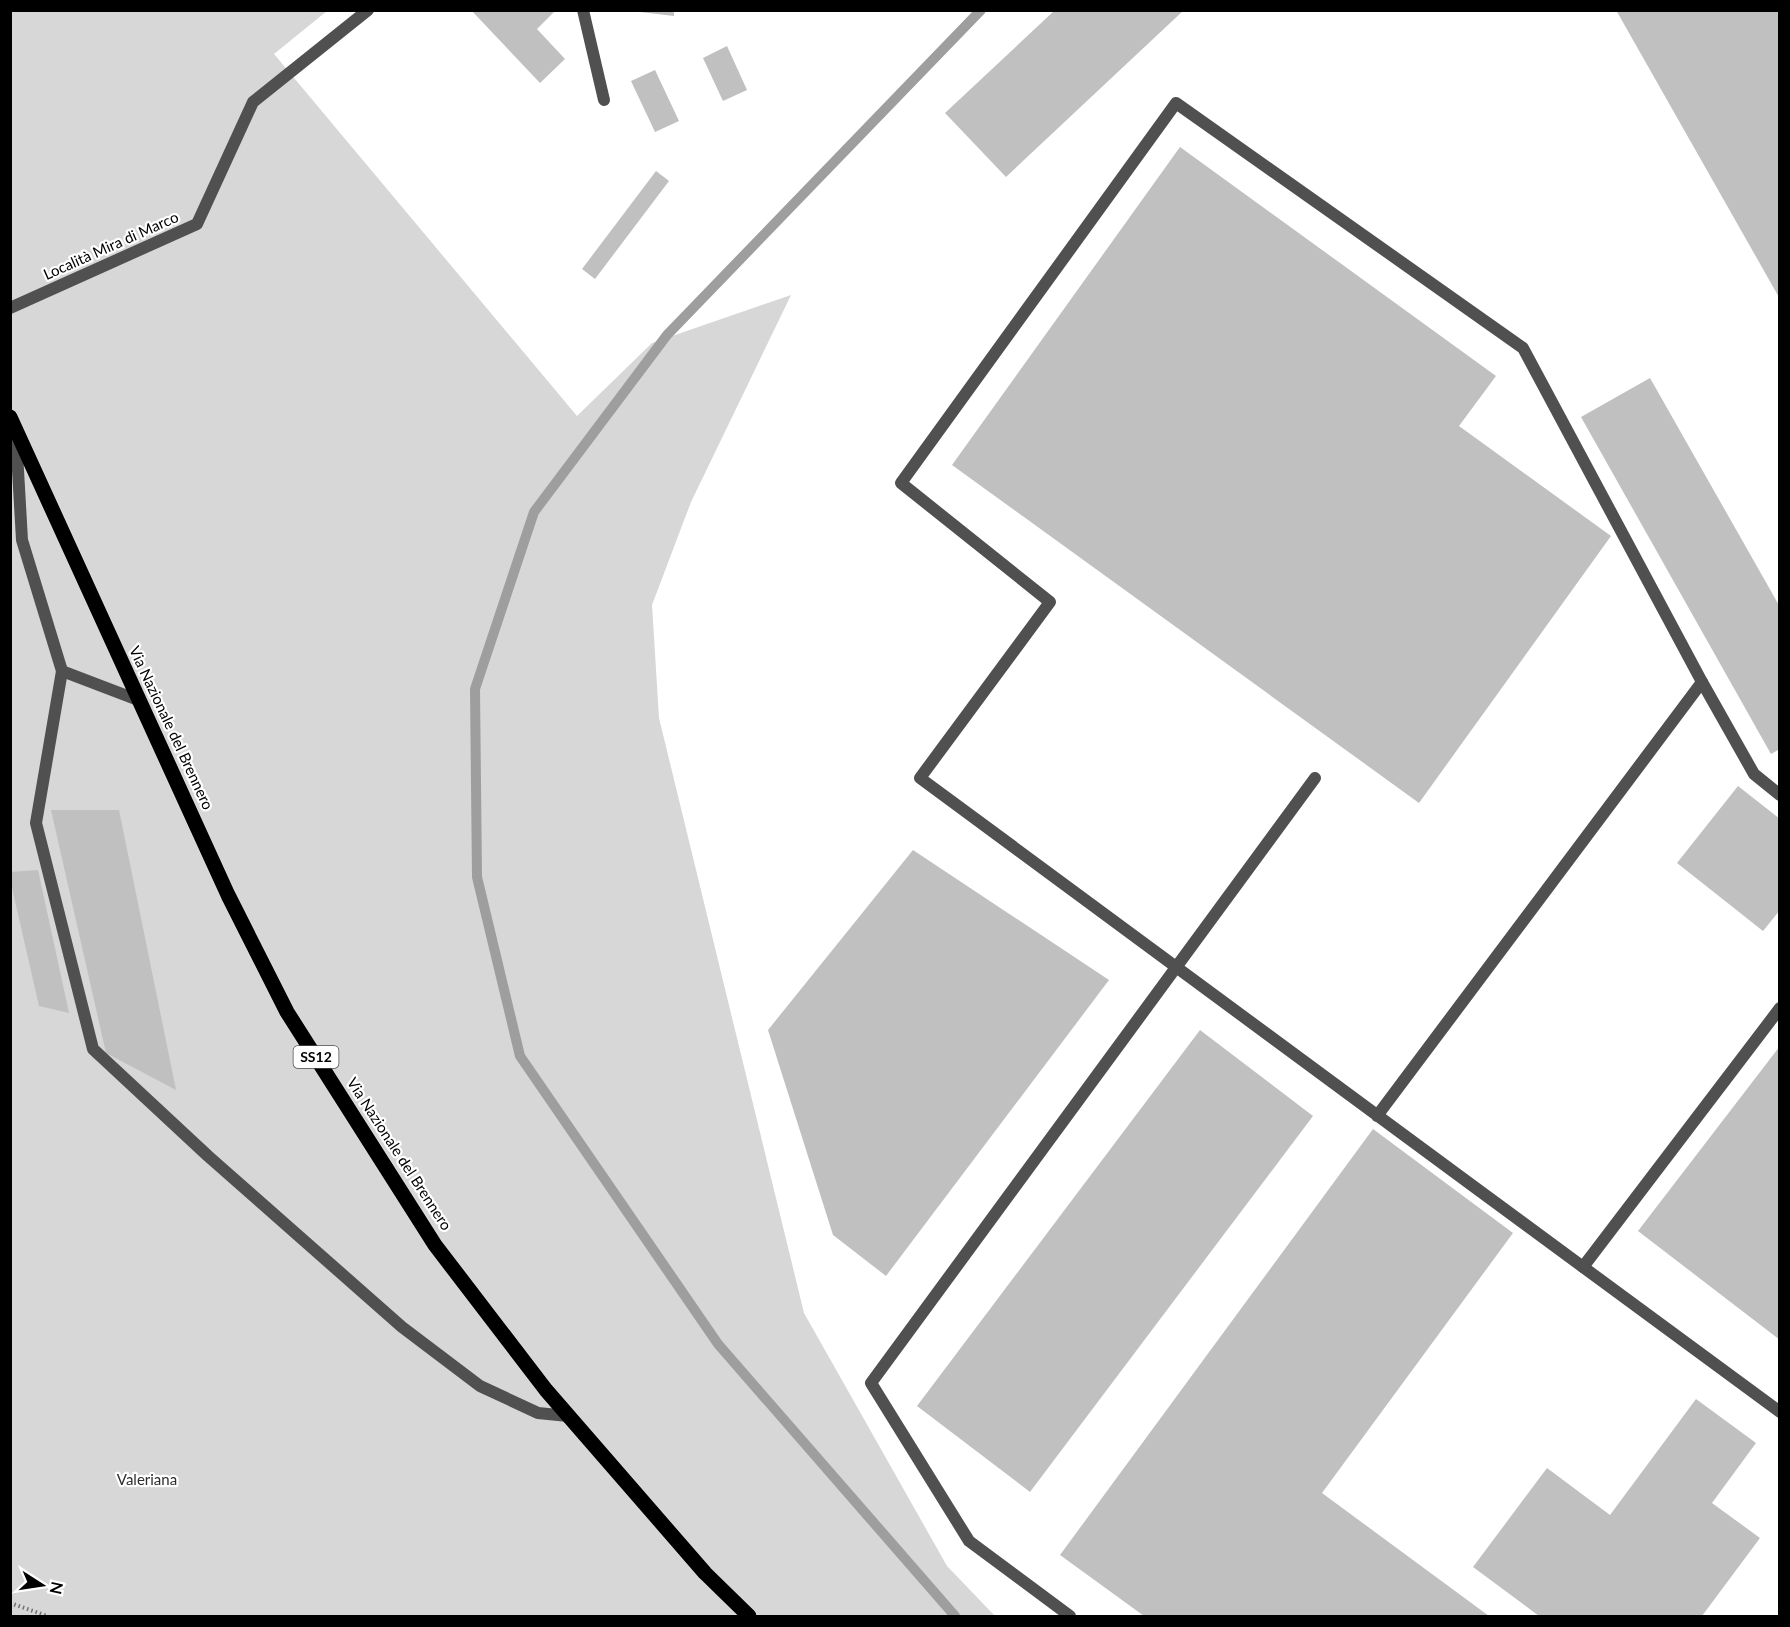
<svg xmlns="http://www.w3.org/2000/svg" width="1790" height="1627" viewBox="0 0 1790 1627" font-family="Lato,sans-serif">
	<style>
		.green { fill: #d7d7d7 }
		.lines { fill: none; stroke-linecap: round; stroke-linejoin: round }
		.stream { stroke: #9e9e9e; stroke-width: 10 }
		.building { fill: #c0c0c0 }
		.primary-casing { stroke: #dbdbdb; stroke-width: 17 }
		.path { stroke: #727272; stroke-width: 4; stroke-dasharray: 1.5 3; stroke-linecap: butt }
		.service { stroke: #505050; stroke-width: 12 }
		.minor { stroke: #505050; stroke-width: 12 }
		.primary { stroke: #000; stroke-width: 15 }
		.labels { text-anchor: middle; stroke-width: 4.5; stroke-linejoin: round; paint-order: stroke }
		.shield { fill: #fff; stroke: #4c4c4c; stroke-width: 1.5 }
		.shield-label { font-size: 14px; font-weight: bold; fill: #000 }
		.street-label { font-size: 15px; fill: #000; stroke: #fff }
		.park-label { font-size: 15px; fill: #2e2e2e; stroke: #fff }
	</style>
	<rect width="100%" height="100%" fill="#fff"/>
	<!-- green -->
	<polygon class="green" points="11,11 327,11 274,54 577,416 652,343 791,295 691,502 652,605 659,718 804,1313 947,1566 995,1616 11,1616"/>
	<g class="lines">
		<!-- stream -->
		<polyline class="stream" points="955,1616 718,1344 520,1056 477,877 475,689 534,512 667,335 981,10"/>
	</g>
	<!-- building -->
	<g class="building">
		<polygon points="471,10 556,10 537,29 565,59 540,83"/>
		<polygon points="623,10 674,10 674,16"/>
		<polygon points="1055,10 1184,10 1006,177 945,113"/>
		<polygon points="1616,10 1780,10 1780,299"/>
		<polygon points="727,46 747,90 723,101 703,58"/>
		<polygon points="655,70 679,121 655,132 631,81"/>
		<polygon points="1180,147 1496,376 1459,426 1611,536 1419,803 952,465"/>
		<polygon points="656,171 669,181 595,279 582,269"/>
		<polygon points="1650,378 1780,607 1780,749 1771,754 1581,417"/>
		<polygon points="1738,786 1780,819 1780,910 1763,931 1677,863"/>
		<polygon points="51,810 119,810 176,1090 106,1053"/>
		<polygon points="913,850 1109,980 886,1276 833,1235 768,1030"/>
		<polygon points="38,870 69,1013 39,1006 10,879 10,872"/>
		<polygon points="1200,1030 1313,1116 1030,1492 917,1406"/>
		<polygon points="1780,1046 1780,1340 1638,1231"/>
		<polygon points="1373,1129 1513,1233 1322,1493 1489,1616 1144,1616 1060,1555"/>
		<polygon points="1696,1399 1756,1443 1712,1503 1760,1538 1702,1616 1539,1616 1473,1567 1547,1468 1610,1515"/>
	</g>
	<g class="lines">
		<defs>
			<polyline id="primary" points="10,417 228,895 287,1012 435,1245 546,1390 705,1573 749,1616"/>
		</defs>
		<!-- primary casing -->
		<use href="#primary" class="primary-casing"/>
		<!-- path -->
		<polyline class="path" points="10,1603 47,1616"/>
		<!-- service -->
		<g class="service">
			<polyline points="16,435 22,540 62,671 36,823 93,1049 208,1156 402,1327 480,1386 538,1413 568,1416"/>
			<polyline points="62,671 138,700"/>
			<polyline points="1702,682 1754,774 1780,795"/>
			<path d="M 1377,1116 L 1702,682 L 1523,348 L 1176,103 L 901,483 L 1050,602 L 920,778 C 1207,990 1493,1201 1780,1412"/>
			<polyline points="1583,1267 1780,1008"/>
			<polyline points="1070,1616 969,1541 871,1383 1315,778"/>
		</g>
		<!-- minor -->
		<g class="minor">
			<polyline points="583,10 604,100"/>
			<polyline points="10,308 197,224 253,102 368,10"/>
		</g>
		<!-- primary -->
		<use href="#primary" class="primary"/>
	</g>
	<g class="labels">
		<!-- shield labels -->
		<rect class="shield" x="293.5" y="1046" width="45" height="22" rx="4.5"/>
		<g class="shield-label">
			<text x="316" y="1062">SS12</text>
		</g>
		<!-- street labels -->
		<g class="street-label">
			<text transform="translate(111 246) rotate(-24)" y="5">Località Mira di Marco</text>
			<text transform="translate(171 728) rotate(65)" y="5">Via Nazionale del Brennero</text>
			<text transform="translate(399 1154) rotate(57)" y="5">Via Nazionale del Brennero</text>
		</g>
		<!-- park labels -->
		<g class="park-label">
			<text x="147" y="1485">Valeriana</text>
		</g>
	</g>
	<!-- border -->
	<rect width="1790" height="1627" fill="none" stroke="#000000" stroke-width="24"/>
	<!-- north arrow -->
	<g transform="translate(42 1585) rotate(102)" stroke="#ffffff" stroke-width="4.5" paint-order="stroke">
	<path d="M0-4.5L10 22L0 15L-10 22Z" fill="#000000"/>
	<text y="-9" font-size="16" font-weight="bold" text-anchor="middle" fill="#000000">N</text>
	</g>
</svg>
